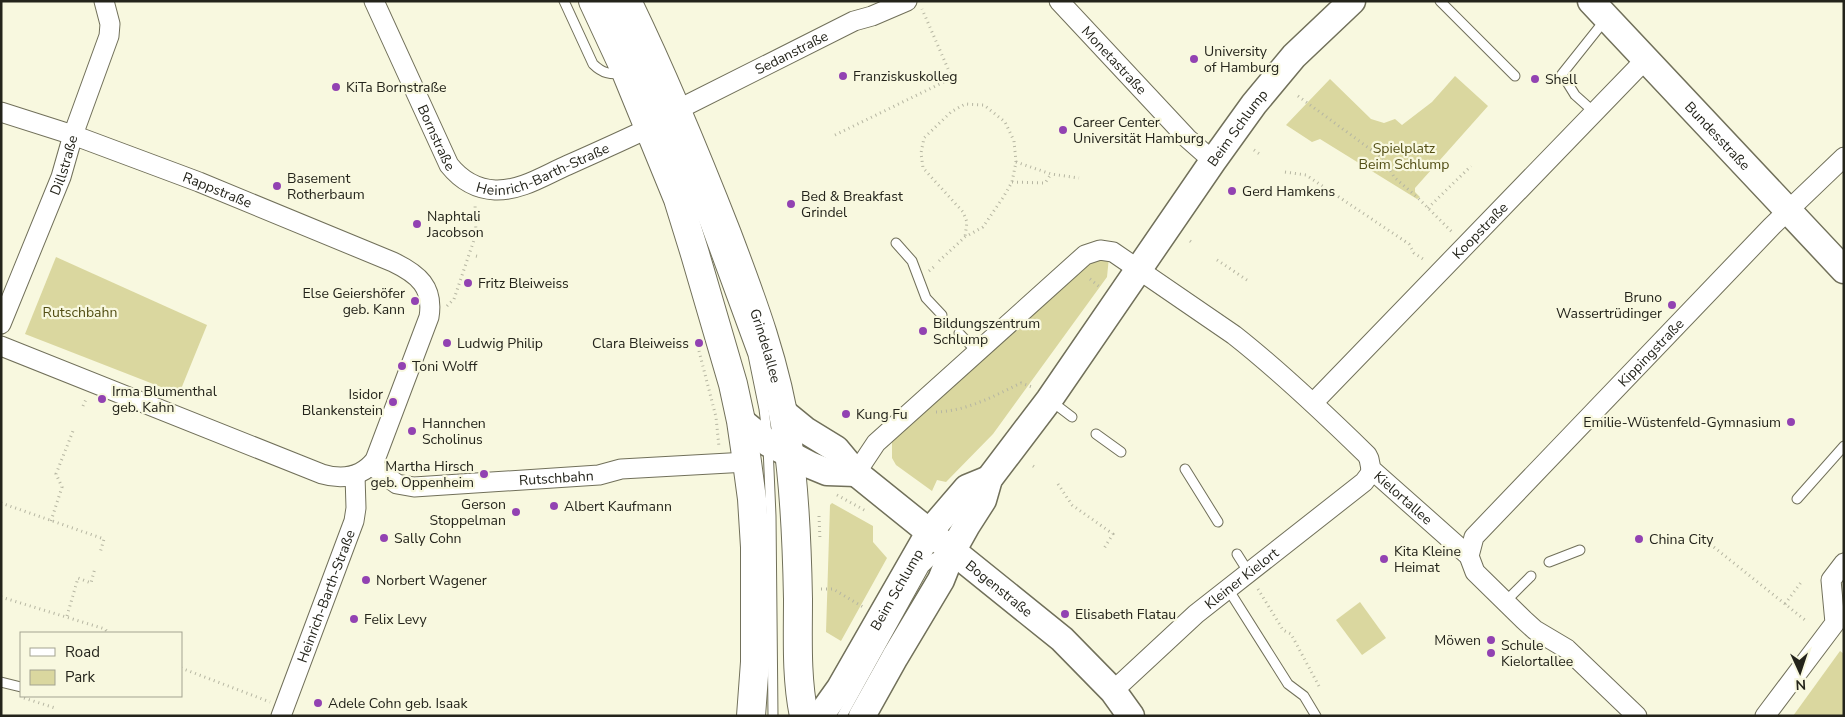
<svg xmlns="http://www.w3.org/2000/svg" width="1845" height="717" viewBox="0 0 1845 717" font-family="'Nunito Sans',sans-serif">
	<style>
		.green { fill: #dad79f }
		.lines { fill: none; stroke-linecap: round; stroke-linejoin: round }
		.lane-casing { stroke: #71705a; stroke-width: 11 }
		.street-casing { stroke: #71705a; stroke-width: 21 }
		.secondary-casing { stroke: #71705a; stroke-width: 29 }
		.primary-casing { stroke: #71705a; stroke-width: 30 }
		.path { stroke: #b6b6a2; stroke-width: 3; stroke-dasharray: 1 4; stroke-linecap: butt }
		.lane { stroke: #fff; stroke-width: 9 }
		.street { stroke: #fff; stroke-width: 19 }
		.secondary { stroke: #fff; stroke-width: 26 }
		.primary { stroke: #fff; stroke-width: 28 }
		.poi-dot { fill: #9242b2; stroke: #f8f8df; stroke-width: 2 }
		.labels { text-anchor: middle; stroke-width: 4.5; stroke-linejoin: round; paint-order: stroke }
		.poi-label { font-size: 14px; fill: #24241b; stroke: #f8f8df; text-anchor: start }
		.street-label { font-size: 14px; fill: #24241b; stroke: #f8f8df }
		.park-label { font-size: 14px; fill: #524e14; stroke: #f8f8df }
	</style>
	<rect width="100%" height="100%" fill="#f8f8df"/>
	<!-- green -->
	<g class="green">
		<polygon points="1455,76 1488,106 1415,188 1415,192 1420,197 1417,199 1320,139 1312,142 1286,125 1330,79 1371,119 1384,123 1395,119 1402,125 1432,102"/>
		<polygon points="56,257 207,325 179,394 25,334"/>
		<polygon points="1092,257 1109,257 1107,277 993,434 946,482 937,480 932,491 896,465 892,458 892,441"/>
		<polygon points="832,503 873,526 873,542 887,558 841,641 826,632 830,505"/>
		<polygon points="1360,602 1386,638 1362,655 1336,620"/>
		<polygon points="1840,651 1844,654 1844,716 1793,716"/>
	</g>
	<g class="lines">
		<defs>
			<g id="lane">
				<path d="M 564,1 L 593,64 C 602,73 610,75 624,73"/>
				<polyline points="610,1 663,121 705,224 753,355 764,409 767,434"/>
				<polyline points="1440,1 1515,76"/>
				<polyline points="1594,112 1575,95 1562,74 1605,20"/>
				<polyline points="896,243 912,261 926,298 942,315"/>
				<polyline points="959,333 978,353"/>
				<polyline points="1051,401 1072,417"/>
				<polyline points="1096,434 1121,452"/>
				<polyline points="768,447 771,516 773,716"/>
				<polyline points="1185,469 1218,522"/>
				<polyline points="1797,499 1844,446"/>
				<polyline points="1237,554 1249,573"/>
				<polyline points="1549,562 1580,550"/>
				<polyline points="1228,589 1288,684 1304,696 1316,716"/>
				<polyline points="1505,602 1531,576"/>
				<polyline points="1,682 21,687"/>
				<polyline points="842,716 924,568 934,558 947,553"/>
			</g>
			<g id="street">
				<path id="s1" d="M 374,1 L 449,165 C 461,180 476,189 495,190 C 521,191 545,175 568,165 C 595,153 622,141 649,128"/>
				<path id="s2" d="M 1059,1 L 1187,138 L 1213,161"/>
				<path id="s3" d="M 677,110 L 854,21 L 872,16 L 907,1"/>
				<path id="s4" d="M 1,112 L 73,135 L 199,182 L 393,262 C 418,274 434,287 429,317 L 375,460 C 362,477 342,480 322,474 L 1,346"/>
				<path id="s5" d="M 1,324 L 61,177 L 73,135 L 109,36 L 110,24 L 104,1"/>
				<path id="s6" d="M 1313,403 L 1646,59"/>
				<path id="s7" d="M 371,465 L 397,484 L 414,487 L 599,475 L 621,469 L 747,462"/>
				<path id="s8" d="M 856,473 L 876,443 L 1085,255 L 1100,250 L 1113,252 L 1234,335 C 1281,372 1324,413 1367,455 L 1369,459 L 1371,469 L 1469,556 L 1475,572 L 1524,620 L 1535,630 L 1567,649 L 1637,716"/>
				<path id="s9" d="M 1469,556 L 1474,537 L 1772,226 L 1844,157"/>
				<path id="s10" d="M 1113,691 L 1196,614 L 1364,482 L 1370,474 L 1371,469"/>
				<path id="s11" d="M 281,716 L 354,521 L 356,508 L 355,475"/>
				<polyline points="1765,716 1835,623 1831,580 1844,563"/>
			</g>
			<g id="secondary">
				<path id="s12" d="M 1591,1 L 1844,270"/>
				<path id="s13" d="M 783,412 L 805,430 L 836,449 L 856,473 L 1062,639 L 1113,691 L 1131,716"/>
				<polyline points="741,421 768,443 810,465 827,472 856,473"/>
				<path id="s14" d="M 820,716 L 840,688 L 930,531 L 967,488 L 989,479"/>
				<path id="s15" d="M 862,716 L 895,657 L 941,580 L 953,550 L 967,525 L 983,500 L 989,479 L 1049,400 L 1213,161 L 1254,104 L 1294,56 L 1352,1"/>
			</g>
			<g id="primary">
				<polyline points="593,1 626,72 678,199 695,254 733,384 741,421 747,462 752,499 755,547 755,662 751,716"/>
				<path id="s16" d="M 627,1 C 664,77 696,155 727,234 C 752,300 777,366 787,437 C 795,490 797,545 798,599 C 798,638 796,677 804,716"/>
			</g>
		</defs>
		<!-- lane casing -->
		<use href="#lane" class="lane-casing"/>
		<!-- street casing -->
		<use href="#street" class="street-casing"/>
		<!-- secondary casing -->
		<use href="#secondary" class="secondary-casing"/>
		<!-- primary casing -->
		<use href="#primary" class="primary-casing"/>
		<!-- path -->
		<g class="path">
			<polyline points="1298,96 1385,160 1394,177 1418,198 1453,233"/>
			<polyline points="835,135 952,78 922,9"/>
			<polyline points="1254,150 1261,155"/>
			<polyline points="1016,162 1051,174 1079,178"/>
			<polyline points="1285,172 1306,175 1409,244 1414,253 1426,261"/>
			<polyline points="1012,182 1045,183 1051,174"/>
			<polyline points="1428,208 1471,166"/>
			<polyline points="1190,241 1194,244"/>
			<polyline points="476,256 480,257"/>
			<polyline points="1217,260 1250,282"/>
			<polyline points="939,261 965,237 983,227 1004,196 1012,182 1016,162 1014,141 1005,122 984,105 965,104 951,112 924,138 921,153 923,168 963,212 967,222 965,237"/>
			<polyline points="929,271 936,265"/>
			<polyline points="1090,279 1101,288"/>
			<polyline points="447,306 454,299 476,234 475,204"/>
			<polyline points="699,351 716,417 719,447"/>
			<polyline points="83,406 87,397"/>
			<path d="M 936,412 C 967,411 994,396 1021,383 L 1032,387"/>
			<polyline points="1033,466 1036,468"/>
			<polyline points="1058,484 1072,505 1113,534 1103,550"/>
			<polyline points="837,495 866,511"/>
			<polyline points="1,503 104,539 100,553"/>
			<polyline points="819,516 820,540"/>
			<polyline points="51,521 62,487 56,474 73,431"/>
			<polyline points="1710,544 1805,620"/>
			<polyline points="821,589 833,589 863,607"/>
			<polyline points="1258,589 1283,630 1291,634 1320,688"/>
			<polyline points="1,597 105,629 108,633"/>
			<polyline points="1785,604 1802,581"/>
			<polyline points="67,616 78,578 91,583 95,568"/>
			<polyline points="181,668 270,702"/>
			<polyline points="24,698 55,708"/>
		</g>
		<!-- lane -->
		<use href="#lane" class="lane"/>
		<!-- street -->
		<use href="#street" class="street"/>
		<!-- secondary -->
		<use href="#secondary" class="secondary"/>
		<!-- primary -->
		<use href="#primary" class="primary"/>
	</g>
	<!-- markers -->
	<g class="poi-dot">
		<circle cx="1194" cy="59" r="5"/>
		<circle cx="843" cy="76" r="5"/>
		<circle cx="1535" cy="79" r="5"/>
		<circle cx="336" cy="87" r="5"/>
		<circle cx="1063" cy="130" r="5"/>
		<circle cx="277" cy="186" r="5"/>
		<circle cx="1232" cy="191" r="5"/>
		<circle cx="791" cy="204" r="5"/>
		<circle cx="417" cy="224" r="5"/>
		<circle cx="468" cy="283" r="5"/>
		<circle cx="415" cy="301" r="5"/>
		<circle cx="1672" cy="305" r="5"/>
		<circle cx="923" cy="331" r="5"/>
		<circle cx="447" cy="343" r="5"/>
		<circle cx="699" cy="343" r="5"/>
		<circle cx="402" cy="366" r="5"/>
		<circle cx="102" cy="399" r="5"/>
		<circle cx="393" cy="402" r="5"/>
		<circle cx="846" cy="414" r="5"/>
		<circle cx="1791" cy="422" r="5"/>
		<circle cx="412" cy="431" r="5"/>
		<circle cx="484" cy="474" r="5"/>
		<circle cx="554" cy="506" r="5"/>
		<circle cx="516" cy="512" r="5"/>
		<circle cx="384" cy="538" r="5"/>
		<circle cx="1639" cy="539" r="5"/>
		<circle cx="1384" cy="559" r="5"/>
		<circle cx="366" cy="580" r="5"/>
		<circle cx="1065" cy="614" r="5"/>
		<circle cx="354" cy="619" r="5"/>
		<circle cx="1491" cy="640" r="5"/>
		<circle cx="1491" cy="653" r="5"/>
		<circle cx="318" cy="703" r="5"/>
	</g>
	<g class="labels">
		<!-- poi labels -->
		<g class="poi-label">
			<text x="1204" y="56">University<tspan x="1204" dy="16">of Hamburg</tspan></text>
			<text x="853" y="81">Franziskuskolleg</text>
			<text x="1545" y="84">Shell</text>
			<text x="346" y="92">KiTa Bornstraße</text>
			<text x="1073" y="127">Career Center<tspan x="1073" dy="16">Universität Hamburg</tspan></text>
			<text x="287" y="183">Basement<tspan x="287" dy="16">Rotherbaum</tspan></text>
			<text x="1242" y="196">Gerd Hamkens</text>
			<text x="801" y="201">Bed &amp; Breakfast<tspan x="801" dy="16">Grindel</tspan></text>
			<text x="427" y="221">Naphtali<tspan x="427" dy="16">Jacobson</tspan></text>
			<text x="478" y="288">Fritz Bleiweiss</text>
			<text x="405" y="298" text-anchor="end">Else Geiershöfer<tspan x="405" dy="16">geb. Kann</tspan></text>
			<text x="1662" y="302" text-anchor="end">Bruno<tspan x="1662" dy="16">Wassertrüdinger</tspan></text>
			<text x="933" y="328">Bildungszentrum<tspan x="933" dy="16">Schlump</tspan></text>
			<text x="457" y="348">Ludwig Philip</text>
			<text x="689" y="348" text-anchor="end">Clara Bleiweiss</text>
			<text x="412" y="371">Toni Wolff</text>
			<text x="112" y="396">Irma Blumenthal<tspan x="112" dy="16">geb. Kahn</tspan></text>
			<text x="383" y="399" text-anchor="end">Isidor<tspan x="383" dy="16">Blankenstein</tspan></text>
			<text x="856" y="419">Kung Fu</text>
			<text x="1781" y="427" text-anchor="end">Emilie-Wüstenfeld-Gymnasium</text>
			<text x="422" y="428">Hannchen<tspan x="422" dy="16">Scholinus</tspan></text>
			<text x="474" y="471" text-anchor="end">Martha Hirsch<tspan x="474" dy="16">geb. Oppenheim</tspan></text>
			<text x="506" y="509" text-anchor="end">Gerson<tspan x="506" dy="16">Stoppelman</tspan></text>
			<text x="564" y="511">Albert Kaufmann</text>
			<text x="394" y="543">Sally Cohn</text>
			<text x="1649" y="544">China City</text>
			<text x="1394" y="556">Kita Kleine<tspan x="1394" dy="16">Heimat</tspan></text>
			<text x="376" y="585">Norbert Wagener</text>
			<text x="1075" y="619">Elisabeth Flatau</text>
			<text x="364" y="624">Felix Levy</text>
			<text x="1481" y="645" text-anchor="end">Möwen</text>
			<text x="1501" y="650">Schule<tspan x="1501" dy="16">Kielortallee</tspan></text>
			<text x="328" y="708">Adele Cohn geb. Isaak</text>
		</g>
		<!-- street labels -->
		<g class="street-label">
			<text dy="5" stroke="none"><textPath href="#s3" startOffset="128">Sedanstraße</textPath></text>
			<text dy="5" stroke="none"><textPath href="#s2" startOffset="81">Monetastraße</textPath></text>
			<text dy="5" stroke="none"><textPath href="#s15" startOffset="700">Beim Schlump</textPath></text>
			<text dy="5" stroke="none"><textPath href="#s12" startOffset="185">Bundesstraße</textPath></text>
			<text dy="5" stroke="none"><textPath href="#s1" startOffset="150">Bornstraße</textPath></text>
			<text dy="5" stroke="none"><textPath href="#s5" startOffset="171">Dillstraße</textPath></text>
			<text dy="5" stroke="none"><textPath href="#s1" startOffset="286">Heinrich-Barth-Straße</textPath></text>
			<text dy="5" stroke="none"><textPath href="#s4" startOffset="230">Rappstraße</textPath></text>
			<text dy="5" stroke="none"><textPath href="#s6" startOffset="240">Koopstraße</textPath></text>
			<text dy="5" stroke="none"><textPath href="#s16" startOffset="372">Grindelallee</textPath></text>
			<text dy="5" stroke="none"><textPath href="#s9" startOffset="275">Kippingstraße</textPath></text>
			<text dy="5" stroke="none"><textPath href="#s7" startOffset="192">Rutschbahn</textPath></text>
			<text dy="5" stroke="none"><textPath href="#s8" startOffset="730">Kielortallee</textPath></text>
			<text dy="5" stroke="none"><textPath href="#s10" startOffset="171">Kleiner Kielort</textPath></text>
			<text dy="5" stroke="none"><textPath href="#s13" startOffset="280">Bogenstraße</textPath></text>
			<text dy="5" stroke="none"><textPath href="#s14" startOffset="148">Beim Schlump</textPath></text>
			<text dy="5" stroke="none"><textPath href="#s11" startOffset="128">Heinrich-Barth-Straße</textPath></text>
		</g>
		<!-- park labels -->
		<g class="park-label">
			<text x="1404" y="153">Spielplatz<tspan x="1404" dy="16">Beim Schlump</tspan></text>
			<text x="80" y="317">Rutschbahn</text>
		</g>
	</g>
	<!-- border -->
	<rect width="1845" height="717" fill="none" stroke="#24241b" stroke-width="5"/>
	<!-- legend -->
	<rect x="20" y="632" width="162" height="65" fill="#f8f8df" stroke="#a3a391"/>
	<rect x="30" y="648" width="25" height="8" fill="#ffffff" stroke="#a3a391"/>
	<text x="65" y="657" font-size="15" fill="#24241b">Road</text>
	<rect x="30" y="670" width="25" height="15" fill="#dad79f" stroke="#a3a391"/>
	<text x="65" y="682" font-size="15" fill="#24241b">Park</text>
	<!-- north arrow -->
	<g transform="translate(1800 672) rotate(177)" stroke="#f8f8df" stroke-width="4" paint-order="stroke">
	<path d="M0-4L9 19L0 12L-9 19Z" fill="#24241b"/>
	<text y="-8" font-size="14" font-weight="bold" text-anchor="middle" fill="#24241b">N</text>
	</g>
</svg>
